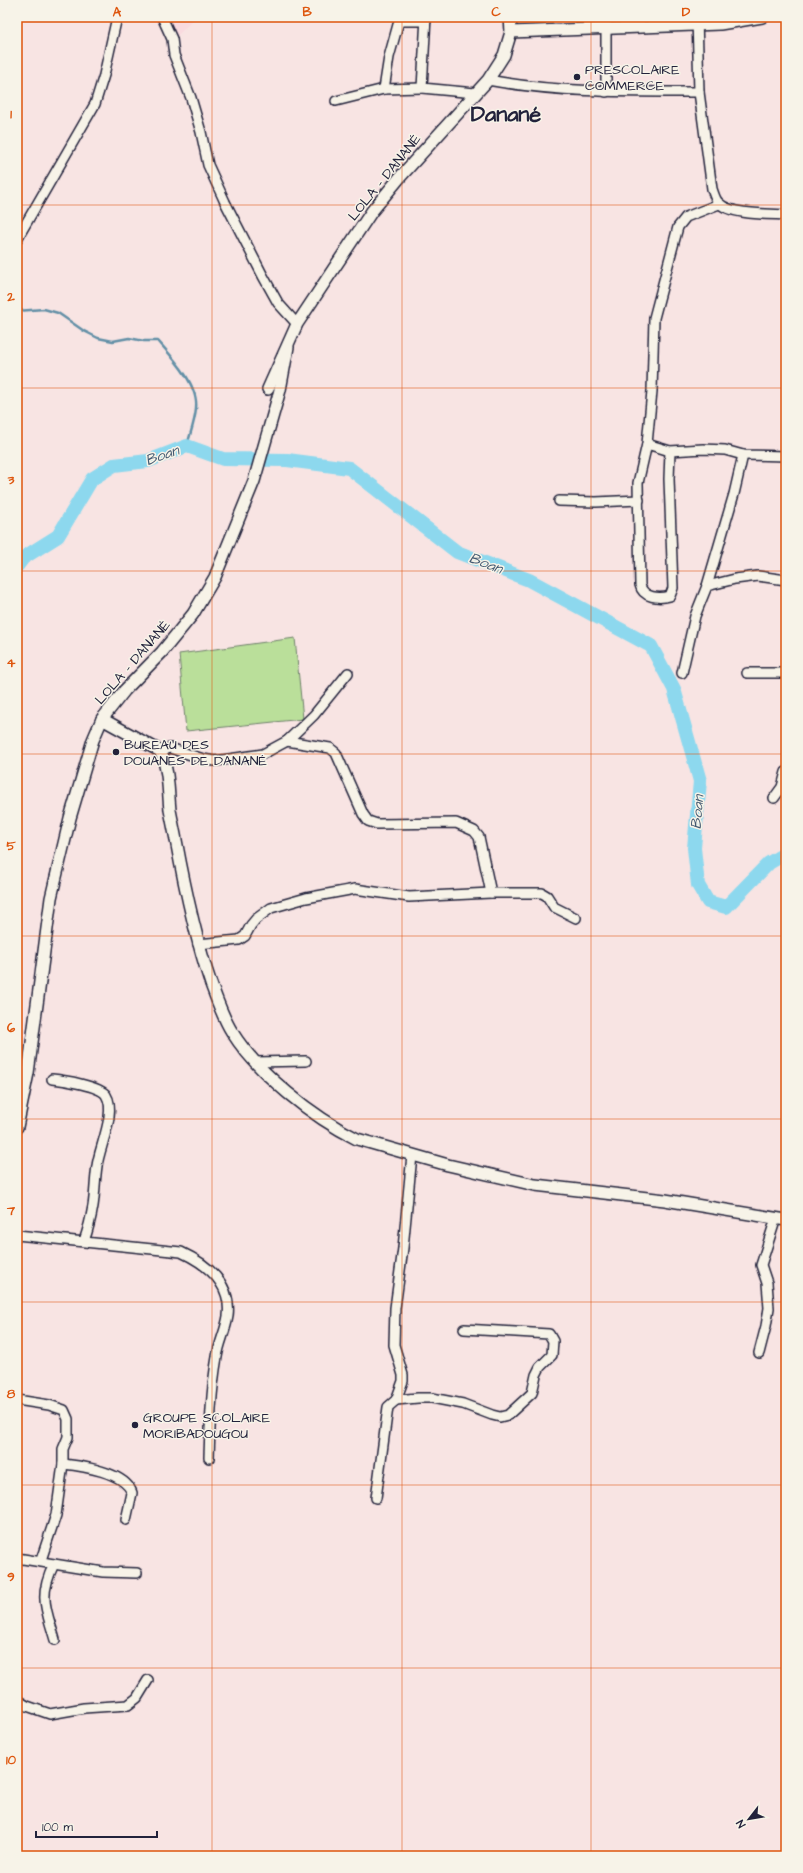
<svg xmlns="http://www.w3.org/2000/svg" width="803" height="1873" viewBox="0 0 803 1873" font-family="'Architects Daughter',sans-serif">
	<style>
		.built { fill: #f9dadf }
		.green { fill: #badf9a; stroke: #6e806a }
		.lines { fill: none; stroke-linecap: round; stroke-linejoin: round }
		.stream { stroke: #628fa6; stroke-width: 2.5 }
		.river { stroke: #8dd8ee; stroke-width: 14 }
		.minor-casing { stroke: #22223b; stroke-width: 12 }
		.major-casing { stroke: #22223b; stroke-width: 14 }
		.minor { stroke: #f7f3e8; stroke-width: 9 }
		.major { stroke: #f7f3e8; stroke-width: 11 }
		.grid { fill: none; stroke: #de560e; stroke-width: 1; stroke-opacity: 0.55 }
		.poi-dot { fill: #22223b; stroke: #f7f3e8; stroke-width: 1.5 }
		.labels { text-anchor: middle; stroke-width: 3; stroke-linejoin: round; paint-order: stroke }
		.poi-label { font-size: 14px; fill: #22223b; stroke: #f7f3e8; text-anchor: start }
		.street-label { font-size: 14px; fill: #22223b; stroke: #f7f3e8 }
		.water-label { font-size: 15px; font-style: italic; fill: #425971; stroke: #f7f3e8 }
		.town-label { font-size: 22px; font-weight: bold; fill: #22223b; stroke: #f7f3e8 }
		.neatline { fill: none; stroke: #de560e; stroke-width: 1.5 }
		.grid-label { font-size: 13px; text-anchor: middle; font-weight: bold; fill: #de560e }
	</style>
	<rect width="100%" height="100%" fill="#f8e4e3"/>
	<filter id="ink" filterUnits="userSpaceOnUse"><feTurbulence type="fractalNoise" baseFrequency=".025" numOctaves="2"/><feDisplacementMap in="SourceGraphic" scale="8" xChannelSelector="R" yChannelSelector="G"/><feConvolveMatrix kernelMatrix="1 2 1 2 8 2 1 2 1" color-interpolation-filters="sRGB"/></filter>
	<g filter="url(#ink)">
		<!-- built -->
		<polygon class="built" points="163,17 196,17 175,38"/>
		<!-- green -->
		<polygon class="green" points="295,638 303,719 186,731 179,654"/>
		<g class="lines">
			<!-- stream -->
			<path class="stream" d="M 17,311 L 44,309 L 58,313 L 84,331 L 98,338 L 113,341 L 129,338 L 144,341 L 158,341 C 173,358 199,385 196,409 C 195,421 190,434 187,446"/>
			<!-- river -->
			<polyline class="river" points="17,566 23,558 58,536 92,479 114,465 148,461 187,446 223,459 287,460 349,468 457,552 529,580 651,646 674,689 700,781 694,848 698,885 708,902 726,907 769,863 786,853"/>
			<defs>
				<g id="minor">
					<polyline points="162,17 172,39 174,55 191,98 201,132 208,165 225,202 263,276 278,303 297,324"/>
					<polyline points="399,17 399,21 426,21"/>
					<polyline points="426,17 422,88 475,93"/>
					<polyline points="606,17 606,92"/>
					<polyline points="697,17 699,92"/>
					<path d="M 488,80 C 558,93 628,92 699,92 L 712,189 C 714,194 715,200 719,203 C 730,215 770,214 786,215"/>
					<polyline points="384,89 389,57 399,21"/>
					<polyline points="336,101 384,89 422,88"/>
					<polyline points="719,204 686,217 678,227 654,318 652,391 647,444 670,451 703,449 725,450 743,455 786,456"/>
					<polyline points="17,239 95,104 104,75 117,17"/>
					<path d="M 647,444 L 638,483 L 640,585 C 643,598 659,599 670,596 L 673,588 L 669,479 L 670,451"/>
					<polyline points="559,501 596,502 639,500"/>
					<polyline points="707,586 734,494 743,455"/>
					<polyline points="682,673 695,616 707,586 735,579 758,576 786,580"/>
					<polyline points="747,673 786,673"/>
					<polyline points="287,741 330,748 336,753 363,814 368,821 377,824 456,823 474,831 479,837 491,893"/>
					<polyline points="160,751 170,748 203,759 215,761 263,754 287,741 314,715 348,673"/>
					<polyline points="774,798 782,787 786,772"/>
					<polyline points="198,944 239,940 245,936 251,925 256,919 271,908 306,898 355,889 409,897 491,893 542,893 547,896 554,907 576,918"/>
					<polyline points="255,1062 306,1061"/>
					<polyline points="17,1071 28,1073"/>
					<path d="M 52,1079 C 63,1080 100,1086 106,1095 C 117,1112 99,1148 97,1166 C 95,1179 95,1193 93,1206 C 91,1218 88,1230 84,1241"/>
					<path d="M 17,1235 L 181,1252 C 207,1264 232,1284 228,1316 C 226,1330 219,1343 217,1357 C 211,1391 210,1424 209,1458"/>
					<polyline points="759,1353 766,1326 769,1308 767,1283 761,1265 776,1218"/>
					<polyline points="17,1400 49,1405 64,1410 68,1419 68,1437 63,1449 63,1464 56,1515 41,1560"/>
					<polyline points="396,1400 418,1398 432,1398 463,1404 492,1415 500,1417 508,1415 532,1393 536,1375 540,1367 552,1355 553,1341 549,1334 464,1329"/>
					<path d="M 63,1464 C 82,1466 125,1472 132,1493 L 126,1520"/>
					<polyline points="376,1498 388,1407 396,1400 403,1381 403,1375 394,1345 395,1308 403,1248 412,1155"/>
					<polyline points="17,1558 103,1572 137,1573"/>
					<path d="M 54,1564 C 38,1597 46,1608 55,1640"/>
					<polyline points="17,1700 27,1706 50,1714 84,1708 128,1705 137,1698 148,1680"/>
				</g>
				<g id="major">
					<polyline points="511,32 720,24 762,17"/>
					<polyline points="268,389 297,324 372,211 401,176 488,80 504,55 511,32 510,17"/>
					<path d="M 102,719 L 160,751 C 169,769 168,791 170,810 C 172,820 174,830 176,840 C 185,889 195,937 211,984 C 217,1000 223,1018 232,1032 C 258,1074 313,1117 357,1139 L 448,1165 L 535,1185 L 665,1200 L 786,1220"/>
					<polyline points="17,1127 28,1073 51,898 70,818 93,740 102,719 125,690 162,652 193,614 215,577 254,481 280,390 288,347"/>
				</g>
			</defs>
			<!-- minor casing -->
			<use href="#minor" class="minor-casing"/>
			<!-- major casing -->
			<use href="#major" class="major-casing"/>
			<!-- minor -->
			<use href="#minor" class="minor"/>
			<!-- major -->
			<use href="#major" class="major"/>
		</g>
	</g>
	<!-- grid -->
	<path class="grid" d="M 212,17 L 212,1856M 402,17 L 402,1856M 591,17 L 591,1856M 17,205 L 786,205M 17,388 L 786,388M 17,571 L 786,571M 17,754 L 786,754M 17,936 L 786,936M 17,1119 L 786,1119M 17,1302 L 786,1302M 17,1485 L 786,1485M 17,1668 L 786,1668"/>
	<!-- markers -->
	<g class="poi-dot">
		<circle cx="577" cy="77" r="4"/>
		<circle cx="116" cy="752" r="4"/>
		<circle cx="135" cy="1425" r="4"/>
	</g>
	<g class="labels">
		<!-- poi labels -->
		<g class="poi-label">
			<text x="585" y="74">PRESCOLAIRE<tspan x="585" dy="16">COMMERCE</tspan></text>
			<text x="124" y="749">BUREAU DES<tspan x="124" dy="16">DOUANES DE DANANÉ</tspan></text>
			<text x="143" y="1422">GROUPE SCOLAIRE<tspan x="143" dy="16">MORIBADOUGOU</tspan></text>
		</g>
		<!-- street labels -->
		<g class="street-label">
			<text transform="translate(384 177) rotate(-51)" y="5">LOLA - DANANÉ</text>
			<text transform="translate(132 662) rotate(-49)" y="5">LOLA - DANANÉ</text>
		</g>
		<!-- water labels -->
		<g class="water-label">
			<text transform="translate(162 455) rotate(-19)" y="5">Boan</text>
			<text transform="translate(486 563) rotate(21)" y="5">Boan</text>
			<text transform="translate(697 812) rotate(-85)" y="5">Boan</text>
		</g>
		<!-- town labels -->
		<g class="town-label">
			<text x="506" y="121">Danané</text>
		</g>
	</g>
	<!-- margin -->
	<rect width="803" height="1873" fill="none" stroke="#f7f3e8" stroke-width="44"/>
	<!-- north arrow -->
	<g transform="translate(749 1819) rotate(239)" stroke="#f7f3e8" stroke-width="3" paint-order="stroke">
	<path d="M0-3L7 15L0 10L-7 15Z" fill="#22223b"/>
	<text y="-6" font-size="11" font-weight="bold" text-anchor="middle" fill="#22223b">N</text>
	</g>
	<!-- scale -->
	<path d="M36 1831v6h121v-6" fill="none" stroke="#22223b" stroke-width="2"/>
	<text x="42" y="1831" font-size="12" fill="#22223b" stroke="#f7f3e8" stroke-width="3" paint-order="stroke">100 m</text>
	<rect x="22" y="22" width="759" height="1829" class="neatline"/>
	<g class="grid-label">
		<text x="117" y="16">A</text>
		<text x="307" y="16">B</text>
		<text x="496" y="16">C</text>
		<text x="686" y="16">D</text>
		<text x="11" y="118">1</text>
		<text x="11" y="301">2</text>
		<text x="11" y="484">3</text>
		<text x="11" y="667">4</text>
		<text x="11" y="850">5</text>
		<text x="11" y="1032">6</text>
		<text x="11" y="1215">7</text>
		<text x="11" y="1398">8</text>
		<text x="11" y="1581">9</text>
		<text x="11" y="1764">10</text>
	</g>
</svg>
